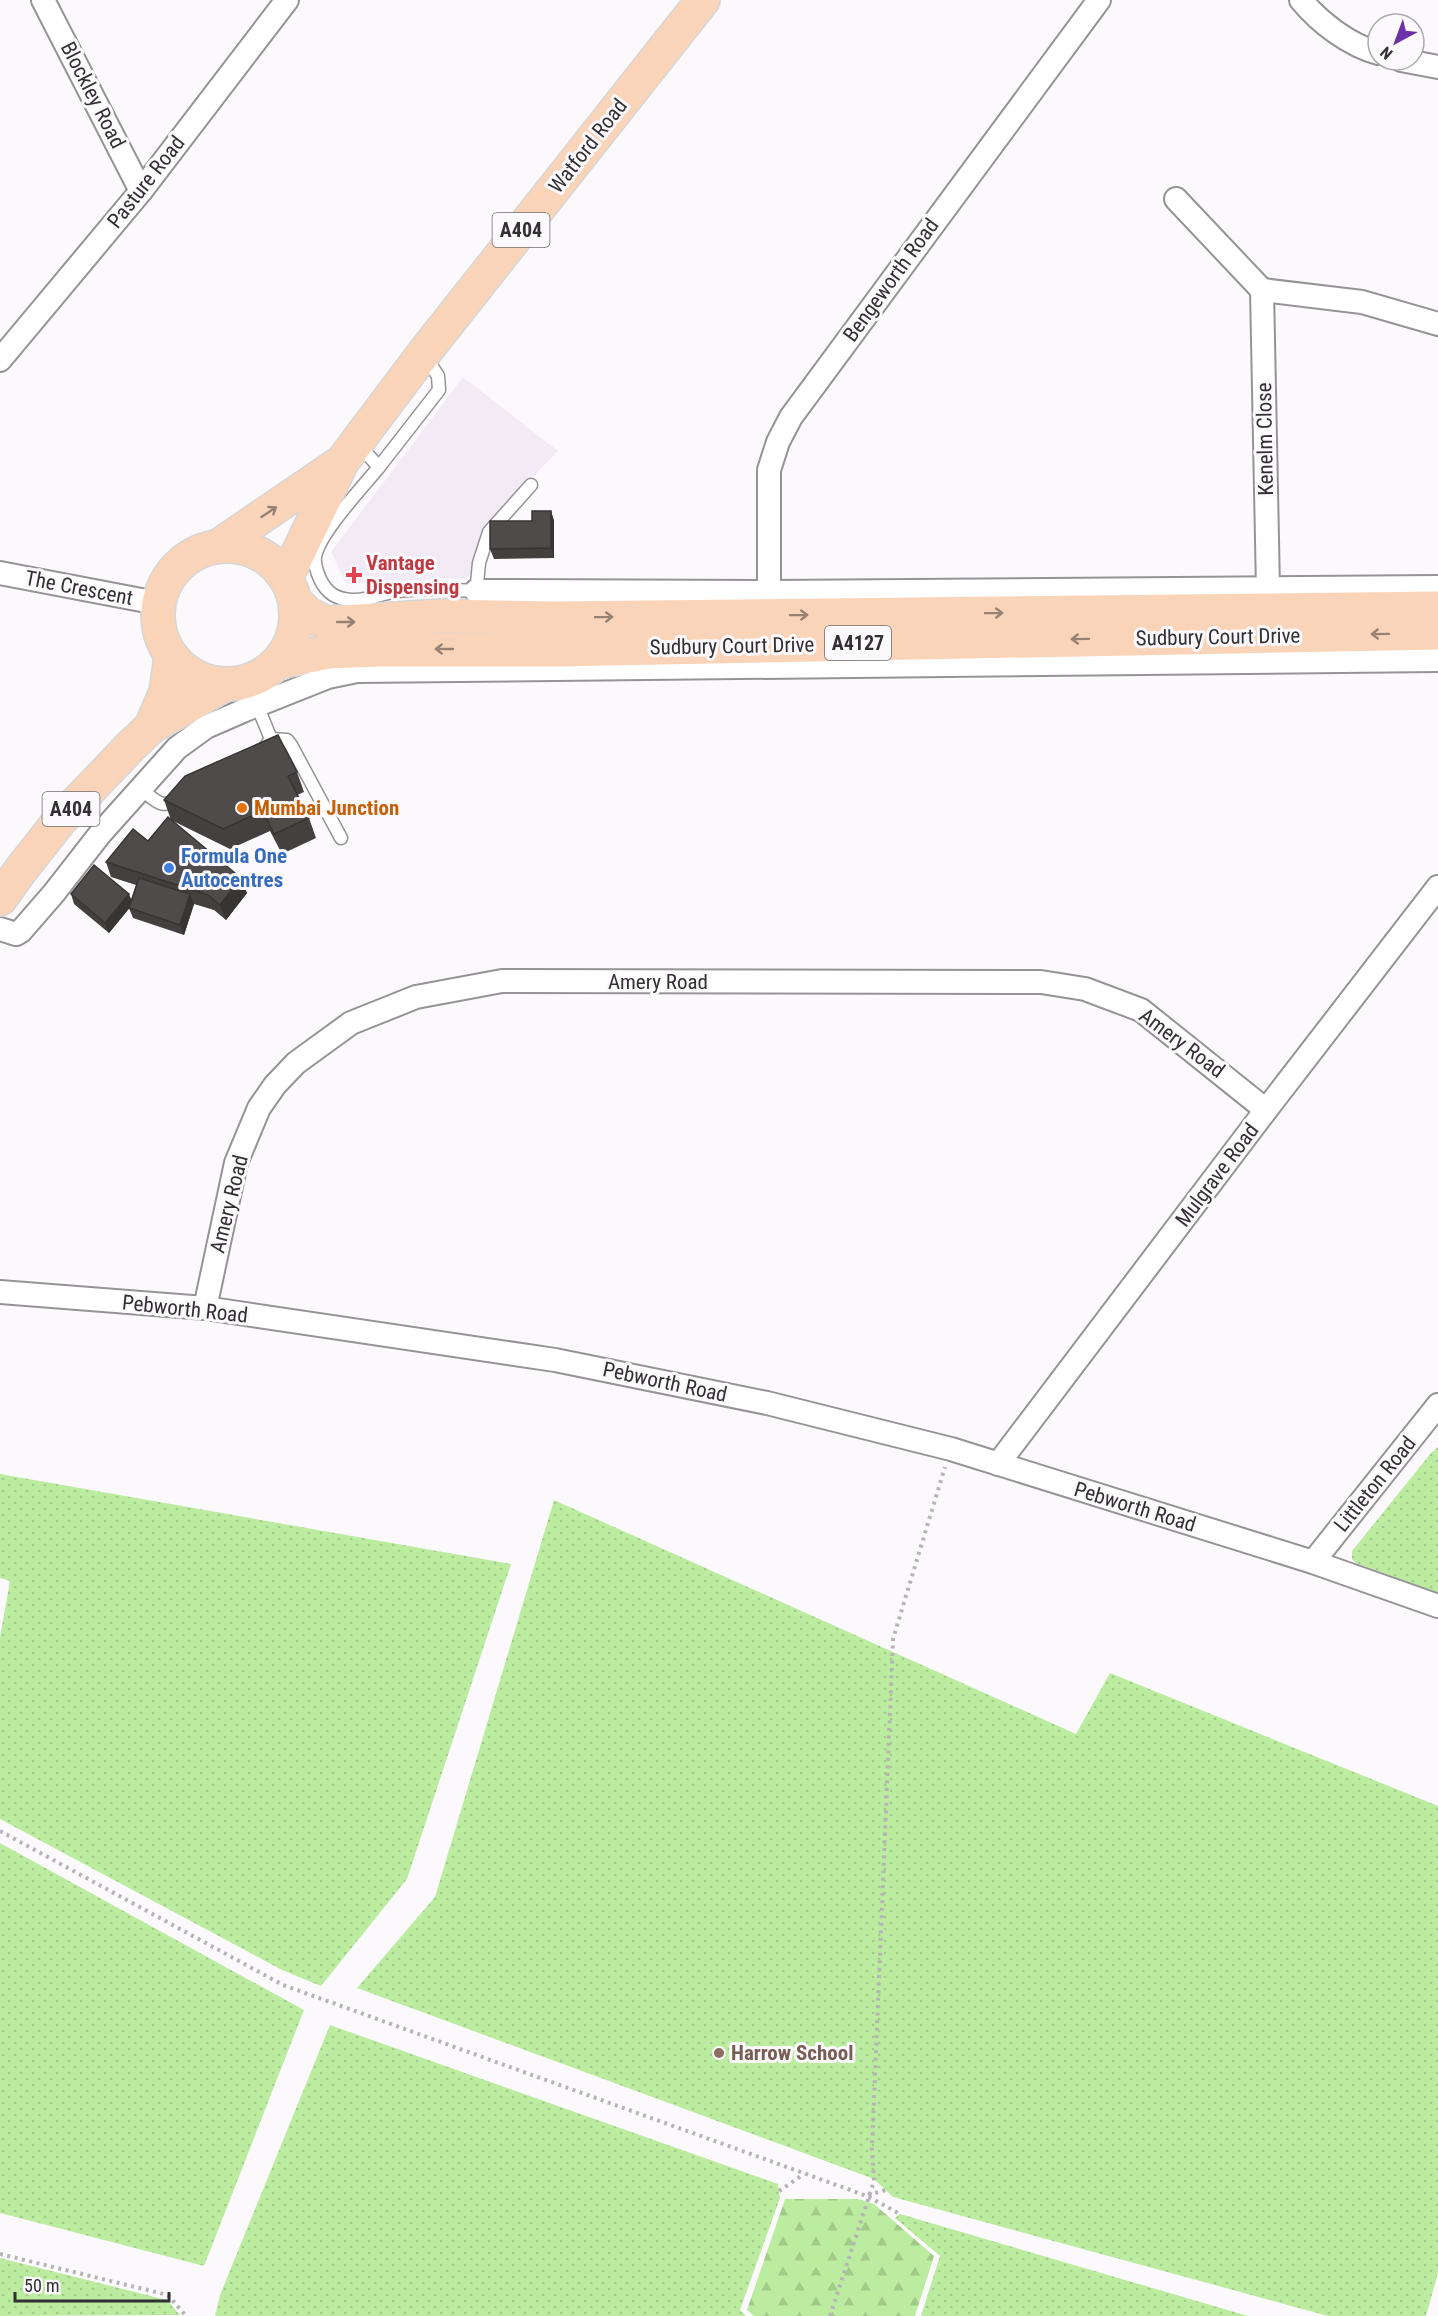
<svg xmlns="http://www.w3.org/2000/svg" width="1438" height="2316" viewBox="0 0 1438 2316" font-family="'Roboto Condensed',sans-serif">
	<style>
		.built { fill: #f2ebf5 }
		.grass { fill: url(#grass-dots) }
		.forest { fill: url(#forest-firs) }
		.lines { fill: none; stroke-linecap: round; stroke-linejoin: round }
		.service-casing { stroke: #969397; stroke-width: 15 }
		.minor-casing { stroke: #969397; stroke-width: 26 }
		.primary-casing { stroke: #d6d6d6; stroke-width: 36 }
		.path { stroke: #b6b4b7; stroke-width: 4; stroke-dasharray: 3 4.5; stroke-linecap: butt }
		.service { stroke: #fff; stroke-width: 12 }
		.minor { stroke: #fff; stroke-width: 22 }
		.primary { stroke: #fad4b8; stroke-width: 33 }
		.wall { fill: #444040 }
		.shaded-wall { fill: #373434 }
		.building { fill: #4f4b4a; stroke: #373434; stroke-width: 1.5 }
		.oneway { stroke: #968275 }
		.health-dot { fill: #e0444e; stroke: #fcf9fd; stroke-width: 2 }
		.food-dot { fill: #e8710a; stroke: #fcf9fd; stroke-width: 2 }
		.shop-dot { fill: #3f7fe0; stroke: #fcf9fd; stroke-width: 2 }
		.education-dot { fill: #8d6e63; stroke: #fcf9fd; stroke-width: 2 }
		.labels { text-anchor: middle; stroke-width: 6; stroke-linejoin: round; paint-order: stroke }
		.shield { fill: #fcf9fd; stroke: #6e6c6f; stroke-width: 1.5 }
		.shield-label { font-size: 20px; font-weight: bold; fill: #313032 }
		.street-label { font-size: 21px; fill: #313032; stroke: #fcf9fd }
		.health-label { font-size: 21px; font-weight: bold; fill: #be3a42; stroke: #fcf9fd; text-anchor: start }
		.food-label { font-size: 21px; font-weight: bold; fill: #c56008; stroke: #fcf9fd; text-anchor: start }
		.shop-label { font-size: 21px; font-weight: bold; fill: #366cbe; stroke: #fcf9fd; text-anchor: start }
		.education-label { font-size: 21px; font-weight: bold; fill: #785e54; stroke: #fcf9fd; text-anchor: start }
	</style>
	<defs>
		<pattern id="grass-dots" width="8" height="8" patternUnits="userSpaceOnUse" patternTransform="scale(1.5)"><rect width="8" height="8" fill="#bceca0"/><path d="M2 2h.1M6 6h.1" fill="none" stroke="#a2cb8a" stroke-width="1.8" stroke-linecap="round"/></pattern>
		<pattern id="forest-firs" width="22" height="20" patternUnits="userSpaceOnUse" patternTransform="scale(1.5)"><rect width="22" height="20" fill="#bceca0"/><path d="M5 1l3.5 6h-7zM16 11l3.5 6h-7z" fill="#a2cb8a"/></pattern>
	</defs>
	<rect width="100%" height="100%" fill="#fcf9fd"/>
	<!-- built -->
	<polygon class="built" points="463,377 558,451 492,519 468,578 346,583 331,552"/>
	<!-- grass -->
	<g class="grass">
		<polygon points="1438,1447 1438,1593 1356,1563 1352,1559 1352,1551 1431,1453"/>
		<polygon points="0,1474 511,1564 407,1879 321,1986 282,1970 0,1819 0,1637 10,1581 0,1578"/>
		<polygon points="554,1500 1076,1734 1110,1673 1438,1806 1438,2273 1426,2316 1328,2316 893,2197 874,2179 357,1988 435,1897"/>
		<polygon points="0,1843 304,2010 204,2266 0,2213"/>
		<polygon points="330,2025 778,2184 780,2198 740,2310 746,2316 215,2316 220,2295"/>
		<polygon points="900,2214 1248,2316 921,2316 940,2256 895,2218"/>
		<polygon points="0,2258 167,2300 180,2315 0,2316"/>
	</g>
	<!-- forest -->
	<polygon class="forest" points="785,2199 858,2199 874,2204 934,2256 915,2316 754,2316 747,2310"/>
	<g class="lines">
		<defs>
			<g id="service">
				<path d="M 357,443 L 379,467 C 363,487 319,533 315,557 C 314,564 317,572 320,579 C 327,594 337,599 352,600 C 367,601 379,594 393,592 C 420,587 449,590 476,591"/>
				<polyline points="379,467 439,390 438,376 424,354"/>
				<polyline points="476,594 479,563 489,532 531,485"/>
				<polyline points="257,705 271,739 264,749"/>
				<polyline points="271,739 287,740 291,745 341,838"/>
				<path d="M 141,789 C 155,800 162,811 179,798"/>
			</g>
			<g id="minor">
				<polyline points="43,0 141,191"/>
				<path d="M 1301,0 C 1320,23 1349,45 1378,53"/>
				<polyline points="1401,60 1438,67"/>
				<polyline points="1176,199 1262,290 1268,589"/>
				<polyline points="1262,290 1362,302 1438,324"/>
				<polyline points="0,360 141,191 287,0"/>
				<polyline points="0,573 157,603"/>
				<polyline points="476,591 769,592 1438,587"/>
				<polyline points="769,592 769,470 778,442 791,417 1099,0"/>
				<polyline points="0,929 16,934 21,931 54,893 100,834 177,748 206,727 245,710 328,677 357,671 1438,660"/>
				<polyline points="0,1292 205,1308 555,1360 767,1403 951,1449 1313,1562 1438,1606"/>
				<polyline points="205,1308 236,1163 259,1108 275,1085 296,1063 351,1023 416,997 502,981 1041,982 1085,989 1141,1010 1266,1110"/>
				<polyline points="998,1464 1266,1110 1438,887"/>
				<polyline points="1313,1562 1438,1405"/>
			</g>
			<g id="primary">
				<polyline points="220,545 340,463"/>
				<circle cx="227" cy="615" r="69"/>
				<polyline points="286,578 342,462 357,442 424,353 703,0"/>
				<polyline points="295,601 308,614 327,623 442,616 556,618 1438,608"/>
				<polyline points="279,662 328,652 378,650 558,650 1438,633"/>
				<polyline points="151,727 166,692 171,657"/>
				<polyline points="0,899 20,871 61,819 131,746 151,727 224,685"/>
			</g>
		</defs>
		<!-- service casing -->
		<use href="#service" class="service-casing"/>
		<!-- minor casing -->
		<use href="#minor" class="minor-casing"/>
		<!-- primary casing -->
		<use href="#primary" class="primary-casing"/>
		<!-- path -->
		<g class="path">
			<polyline points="0,1831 283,1985 867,2196 900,2214"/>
			<polyline points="779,2191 804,2174"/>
			<polyline points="868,2195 886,2190"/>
			<polyline points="0,2254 168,2295 186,2316"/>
			<polyline points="830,2316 874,2181 872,2149 893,1639 945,1467"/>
		</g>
		<!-- service -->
		<use href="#service" class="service"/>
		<!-- minor -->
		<use href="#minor" class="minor"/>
		<!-- primary -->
		<use href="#primary" class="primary"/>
	</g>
	<!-- wall -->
	<g class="wall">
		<polygon points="551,511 554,521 554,558 494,559 490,549 532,521"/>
		<polygon points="297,772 304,792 297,795 309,818 316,838 282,854 270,831 230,849 171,820 164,800"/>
		<polygon points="148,841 247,893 226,920 214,910 194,904 184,935 133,918 129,908 109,933 74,904 71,894 131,900 136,885 111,877 106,862"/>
	</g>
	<!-- shaded-wall -->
	<g class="shaded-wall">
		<polygon points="551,511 554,521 554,558 551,548"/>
		<polygon points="241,878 247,893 226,920 220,905"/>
		<polygon points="129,894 133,904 109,933 105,923"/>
		<polygon points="190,894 194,904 184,935 180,925"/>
	</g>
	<!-- building -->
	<g class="building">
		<polygon points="532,511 551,511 551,548 490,549 490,521 532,521"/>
		<polygon points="278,735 297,772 288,776 309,818 274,834 263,811 223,829 164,800 185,776"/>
		<polygon points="168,817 241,878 220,905 208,895 106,862 133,829 148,841"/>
		<polygon points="94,865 129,894 105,923 71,894"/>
		<polygon points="139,878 190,894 180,925 129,908"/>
	</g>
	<!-- one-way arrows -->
	<defs><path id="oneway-shaft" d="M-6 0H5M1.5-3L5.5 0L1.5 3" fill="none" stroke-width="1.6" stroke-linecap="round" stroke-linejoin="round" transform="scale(1.5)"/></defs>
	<g class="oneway">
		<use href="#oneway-shaft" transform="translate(269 512) rotate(-34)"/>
		<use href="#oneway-shaft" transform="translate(994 613) rotate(-1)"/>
		<use href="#oneway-shaft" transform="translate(799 615) rotate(-1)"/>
		<use href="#oneway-shaft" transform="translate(604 617) rotate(-1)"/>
		<use href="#oneway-shaft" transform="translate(346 622)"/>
		<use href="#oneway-shaft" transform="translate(1380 634) rotate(179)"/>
		<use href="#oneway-shaft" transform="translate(1080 639) rotate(179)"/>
		<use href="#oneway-shaft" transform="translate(444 649) rotate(-180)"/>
	</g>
	<!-- markers -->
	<path class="health-dot" d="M351 566h6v6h6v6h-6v6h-6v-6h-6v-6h6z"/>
	<circle class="food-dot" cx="242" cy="808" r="6"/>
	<circle class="shop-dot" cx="169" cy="868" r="6"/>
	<circle class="education-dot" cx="719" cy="2053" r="6"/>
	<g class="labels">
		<!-- shield labels -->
		<g class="shield">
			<rect x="492.5" y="213" width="57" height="34" rx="4.5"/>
			<rect x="825" y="626" width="66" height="34" rx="4.5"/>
			<rect x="42.5" y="792" width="57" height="34" rx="4.5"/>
		</g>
		<g class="shield-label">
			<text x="521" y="237">A404</text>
			<text x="858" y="650">A4127</text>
			<text x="71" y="816">A404</text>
		</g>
		<!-- street labels -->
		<g class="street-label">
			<text transform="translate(93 95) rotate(63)" y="7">Blockley Road</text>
			<text transform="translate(588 146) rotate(-52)" y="7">Watford Road</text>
			<text transform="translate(146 182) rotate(-52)" y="7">Pasture Road</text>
			<text transform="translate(891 280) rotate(-54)" y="7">Bengeworth Road</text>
			<text transform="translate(1265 439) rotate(-91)" y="7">Kenelm Close</text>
			<text transform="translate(79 588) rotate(11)" y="7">The Crescent</text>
			<text transform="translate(1218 637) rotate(-1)" y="7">Sudbury Court Drive</text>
			<text transform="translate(732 646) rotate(-1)" y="7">Sudbury Court Drive</text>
			<text x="658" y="989">Amery Road</text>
			<text transform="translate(1182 1043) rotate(37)" y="7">Amery Road</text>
			<text transform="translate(1217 1175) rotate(-53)" y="7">Mulgrave Road</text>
			<text transform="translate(229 1204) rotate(-76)" y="7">Amery Road</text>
			<text transform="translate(185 1309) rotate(6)" y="7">Pebworth Road</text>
			<text transform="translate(665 1382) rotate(12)" y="7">Pebworth Road</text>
			<text transform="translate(1375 1484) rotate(-51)" y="7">Littleton Road</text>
			<text transform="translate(1135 1507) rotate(17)" y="7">Pebworth Road</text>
		</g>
		<!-- health labels -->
		<g class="health-label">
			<text x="366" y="570">Vantage<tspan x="366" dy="24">Dispensing</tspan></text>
		</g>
		<!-- food labels -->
		<g class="food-label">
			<text x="254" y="815">Mumbai Junction</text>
		</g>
		<!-- shop labels -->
		<g class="shop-label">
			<text x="181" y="863">Formula One<tspan x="181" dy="24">Autocentres</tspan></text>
		</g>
		<!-- education labels -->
		<g class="education-label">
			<text x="731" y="2060">Harrow School</text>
		</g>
	</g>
	<!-- north arrow -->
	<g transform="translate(1396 42) rotate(221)"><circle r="28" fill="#fcf9fd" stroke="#aba9ac" stroke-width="1.5"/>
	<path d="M0-4.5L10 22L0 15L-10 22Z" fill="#6b32a8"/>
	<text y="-9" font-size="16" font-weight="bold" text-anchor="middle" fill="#313032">N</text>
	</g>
	<!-- scale -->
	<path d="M15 2292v9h154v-9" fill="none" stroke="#313032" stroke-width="3"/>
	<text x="24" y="2292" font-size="18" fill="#313032" stroke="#fcf9fd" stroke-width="4.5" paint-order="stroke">50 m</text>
</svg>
